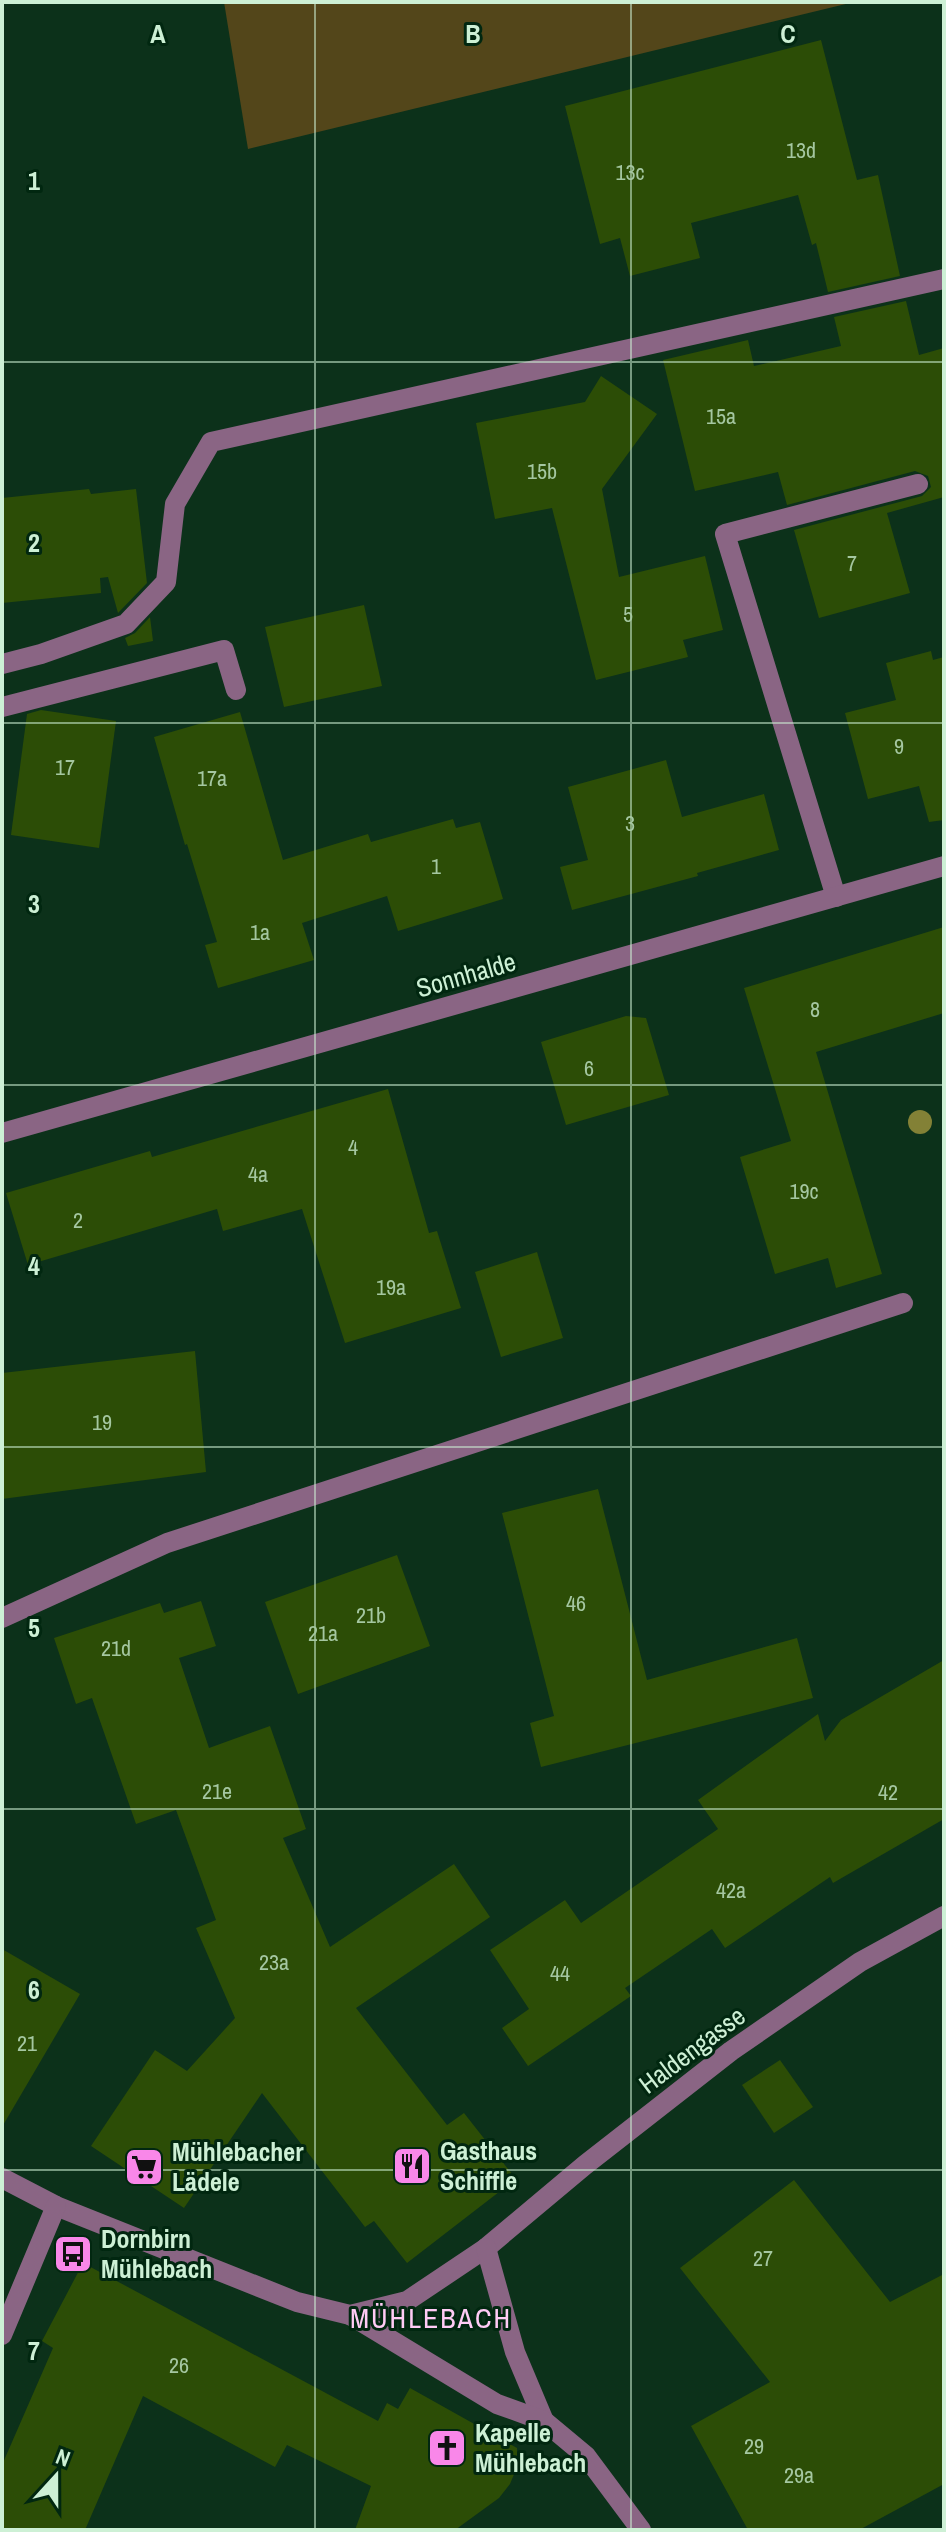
<svg xmlns="http://www.w3.org/2000/svg" width="946" height="2532" viewBox="0 0 946 2532" font-family="'Archivo Narrow',sans-serif">
	<style>
		.green { fill: #53461a }
		.building { fill: #2c4d06 }
		.lines { fill: none; stroke-linecap: round; stroke-linejoin: round }
		.minor { stroke: #8a6584; stroke-width: 20 }
		.tree { fill: #838136 }
		.grid { fill: none; stroke: #cdf0d5; stroke-width: 2; stroke-opacity: 0.55 }
		.labels { text-anchor: middle; stroke-width: 6; stroke-linejoin: round; paint-order: stroke }
		.number-label { font-size: 22px; fill: #a5c7a1 }
		.street-label { font-size: 26px; fill: #cdf0d5; stroke: #012710 }
		.poi-label { font-size: 26px; font-weight: bold; fill: #cdf0d5; stroke: #012710; text-anchor: start }
		.neighbourhood-label { font-size: 28px; letter-spacing: 2px; fill: #ffcbf5; stroke: #012710 }
		.grid-label { font-size: 26px; text-anchor: middle; font-weight: bold; fill: #cdf0d5; stroke: #012710; stroke-width: 6; stroke-linejoin: round; paint-order: stroke }
	</style>
	<rect width="100%" height="100%" fill="#0c311a"/>
	<!-- green -->
	<polygon class="green" points="224,2 854,2 248,149"/>
	<!-- building -->
	<g class="building">
		<polygon points="821,40 857,180 878,175 900,276 828,292 816,243 812,245 798,195 691,223 700,258 630,276 620,238 600,244 565,106"/>
		<polygon points="906,301 919,355 944,348 944,497 887,513 910,593 819,618 794,530 922,496 931,487 928,476 915,471 787,505 778,472 695,491 663,360 748,340 754,366 841,346 834,317"/>
		<polygon points="601,376 657,414 602,489 619,577 705,556 723,630 683,640 688,657 596,680 552,508 495,519 476,423 585,402"/>
		<polygon points="89,489 91,494 136,489 147,583 118,613 108,577 100,578 101,593 2,603 2,498"/>
		<polygon points="364,605 382,686 284,707 265,627"/>
		<polygon points="150,617 153,641 128,646 125,638 135,633"/>
		<polygon points="931,651 933,660 944,657 944,820 929,822 919,786 868,799 845,713 896,700 886,663"/>
		<polygon points="41,710 116,721 99,848 11,835 27,714"/>
		<polygon points="240,712 283,860 368,834 371,842 453,819 456,828 480,822 503,899 398,931 387,896 302,923 314,960 218,988 205,945 217,942 187,844 185,845 154,737"/>
		<polygon points="666,760 682,817 764,794 779,850 697,873 698,876 572,910 560,867 588,860 568,787"/>
		<polygon points="944,927 944,1013 816,1052 882,1274 836,1288 828,1258 775,1274 740,1157 791,1141 744,988"/>
		<polygon points="626,1016 646,1018 669,1095 566,1125 541,1042"/>
		<polygon points="388,1089 429,1233 437,1231 461,1308 345,1343 302,1209 223,1231 217,1209 28,1265 6,1193 150,1151 152,1157"/>
		<polygon points="537,1252 563,1338 501,1357 475,1272"/>
		<polygon points="195,1351 206,1472 2,1499 2,1373"/>
		<polygon points="598,1489 647,1680 797,1638 813,1698 541,1767 530,1723 554,1716 502,1513"/>
		<polygon points="397,1555 430,1646 298,1694 265,1602"/>
		<polygon points="201,1601 216,1646 179,1658 209,1748 270,1726 306,1829 283,1838 330,1947 454,1864 490,1917 356,2008 447,2125 464,2113 516,2179 407,2263 374,2221 365,2227 262,2093 184,2208 91,2146 155,2050 187,2071 235,2018 196,1928 216,1920 176,1810 136,1824 92,1698 76,1704 54,1638 160,1603 164,1613"/>
		<polygon points="944,1660 944,1819 833,1883 830,1877 725,1948 712,1929 625,1988 631,1996 528,2066 502,2028 529,2009 490,1950 565,1900 581,1923 718,1829 698,1800 818,1714 825,1741 841,1720"/>
		<polygon points="2,1949 80,1994 2,2127"/>
		<polygon points="780,2060 813,2107 774,2133 742,2085"/>
		<polygon points="794,2180 890,2302 944,2274 944,2484 859,2530 748,2530 691,2426 770,2382 680,2268"/>
		<polygon points="83,2263 378,2421 387,2403 398,2409 410,2388 517,2448 517,2467 510,2484 499,2498 455,2530 355,2530 371,2486 287,2445 275,2467 143,2396 85,2530 2,2530 2,2465 53,2348 42,2341"/>
	</g>
	<g class="lines">
		<!-- minor -->
		<g class="minor">
			<polyline points="2,664 41,654 126,624 166,582 175,504 211,442 944,279"/>
			<polyline points="2,707 224,650 236,690"/>
			<polyline points="836,897 725,534 918,484"/>
			<polyline points="2,1133 944,866"/>
			<polyline points="2,1618 167,1543 903,1303"/>
			<polyline points="2,2178 56,2206 297,2302 350,2315 407,2301 486,2248 585,2165 731,2051 860,1962 944,1916"/>
			<polyline points="486,2248 515,2352 544,2421"/>
			<polyline points="350,2315 497,2404 544,2421 586,2456 641,2530"/>
			<polyline points="2,2335 56,2206"/>
		</g>
	</g>
	<!-- trees -->
	<circle class="tree" cx="920" cy="1122" r="12"/>
	<!-- grid -->
	<path class="grid" d="M 315,2 L 315,2530M 631,2 L 631,2530M 2,362 L 944,362M 2,723 L 944,723M 2,1085 L 944,1085M 2,1447 L 944,1447M 2,1809 L 944,1809M 2,2170 L 944,2170"/>
	<!-- icons -->
	<defs>
		<symbol id="restaurant-square" viewBox="-11 -11 22 22"><rect x="-9" y="-9" width="18" height="18" rx="4" fill="#f987e9" stroke="#012710"/><path d="M-5-6h1v4h1v-4h1v4h1v-4h1v5L-1.5 .5V6h-2V.5L-5-1ZM5-6V6H3V1.5H1.5Q1.5-4 5-6Z" fill="#111"/></symbol>
		<symbol id="supermarket-square" viewBox="-11 -11 22 22"><rect x="-9" y="-9" width="18" height="18" rx="4" fill="#f987e9" stroke="#012710"/><path d="M-6-5.5h2.5l.6 2H6L4.5 2H-2.5L-4.4-4H-6ZM-1.5 3.2a1.3 1.3 0 1 0 .1 0ZM3 3.2a1.3 1.3 0 1 0 .1 0Z" fill="#111"/></symbol>
		<symbol id="bus-square" viewBox="-11 -11 22 22"><rect x="-9" y="-9" width="18" height="18" rx="4" fill="#f987e9" stroke="#012710"/><path d="M-5-6H5V4H4V6H2V4H-2V6H-4V4H-5ZM-3.5-4V0h7V-4ZM-3.5 1.2v1.5H-2V1.2ZM2 1.2v1.5H3.5V1.2Z" fill="#111"/></symbol>
		<symbol id="church-square" viewBox="-11 -11 22 22"><rect x="-9" y="-9" width="18" height="18" rx="4" fill="#f987e9" stroke="#012710"/><path d="M-1.2-6h2.4v3.5h3.3v2.4h-3.3V6h-2.4V-.1h-3.3v-2.4h3.3Z" fill="#111"/></symbol>
	</defs>
	<g fill-rule="evenodd">
		<use href="#restaurant-square" x="390" y="2144" width="44" height="44"/>
		<use href="#supermarket-square" x="122" y="2145" width="44" height="44"/>
		<use href="#bus-square" x="51" y="2232" width="44" height="44"/>
		<use href="#church-square" x="425" y="2426" width="44" height="44"/>
	</g>
	<g class="labels">
		<!-- number labels -->
		<g class="number-label">
			<text x="801" y="158">13d</text>
			<text x="630" y="180">13c</text>
			<text x="721" y="424">15a</text>
			<text x="542" y="479">15b</text>
			<text x="852" y="571">7</text>
			<text x="628" y="622">5</text>
			<text x="899" y="754">9</text>
			<text x="65" y="775">17</text>
			<text x="212" y="786">17a</text>
			<text x="630" y="831">3</text>
			<text x="436" y="874">1</text>
			<text x="260" y="940">1a</text>
			<text x="815" y="1017">8</text>
			<text x="589" y="1076">6</text>
			<text x="353" y="1155">4</text>
			<text x="258" y="1182">4a</text>
			<text x="804" y="1199">19c</text>
			<text x="78" y="1228">2</text>
			<text x="391" y="1295">19a</text>
			<text x="102" y="1430">19</text>
			<text x="576" y="1611">46</text>
			<text x="371" y="1623">21b</text>
			<text x="323" y="1641">21a</text>
			<text x="116" y="1656">21d</text>
			<text x="217" y="1799">21e</text>
			<text x="888" y="1800">42</text>
			<text x="731" y="1898">42a</text>
			<text x="274" y="1970">23a</text>
			<text x="560" y="1981">44</text>
			<text x="27" y="2051">21</text>
			<text x="763" y="2266">27</text>
			<text x="179" y="2373">26</text>
			<text x="754" y="2454">29</text>
			<text x="799" y="2483">29a</text>
		</g>
		<!-- street labels -->
		<g class="street-label">
			<text transform="translate(466 975) rotate(-16)" y="9">Sonnhalde</text>
			<text transform="translate(692 2050) rotate(-37)" y="9">Haldengasse</text>
		</g>
		<!-- poi labels -->
		<g class="poi-label">
			<text x="440" y="2160">Gasthaus<tspan x="440" dy="30">Schiffle</tspan></text>
			<text x="172" y="2161">Mühlebacher<tspan x="172" dy="30">Lädele</tspan></text>
			<text x="101" y="2248">Dornbirn<tspan x="101" dy="30">Mühlebach</tspan></text>
			<text x="475" y="2442">Kapelle<tspan x="475" dy="30">Mühlebach</tspan></text>
		</g>
		<!-- neighbourhood labels -->
		<g class="neighbourhood-label">
			<text x="431" y="2328">MÜHLEBACH</text>
		</g>
	</g>
	<g class="grid-label">
		<text x="158" y="43">A</text>
		<text x="473" y="43">B</text>
		<text x="788" y="43">C</text>
		<text x="34" y="190">1</text>
		<text x="34" y="552">2</text>
		<text x="34" y="913">3</text>
		<text x="34" y="1275">4</text>
		<text x="34" y="1637">5</text>
		<text x="34" y="1999">6</text>
		<text x="34" y="2360">7</text>
	</g>
	<!-- border -->
	<rect width="946" height="2532" fill="none" stroke="#cdf0d5" stroke-width="8"/>
	<!-- north arrow -->
	<g transform="translate(56 2476) rotate(21)" stroke="#012710" stroke-width="6" paint-order="stroke">
	<path d="M0-6L14 30L0 20L-14 30Z" fill="#cdf0d5"/>
	<text y="-12" font-size="22" font-weight="bold" text-anchor="middle" fill="#cdf0d5">N</text>
	</g>
</svg>
